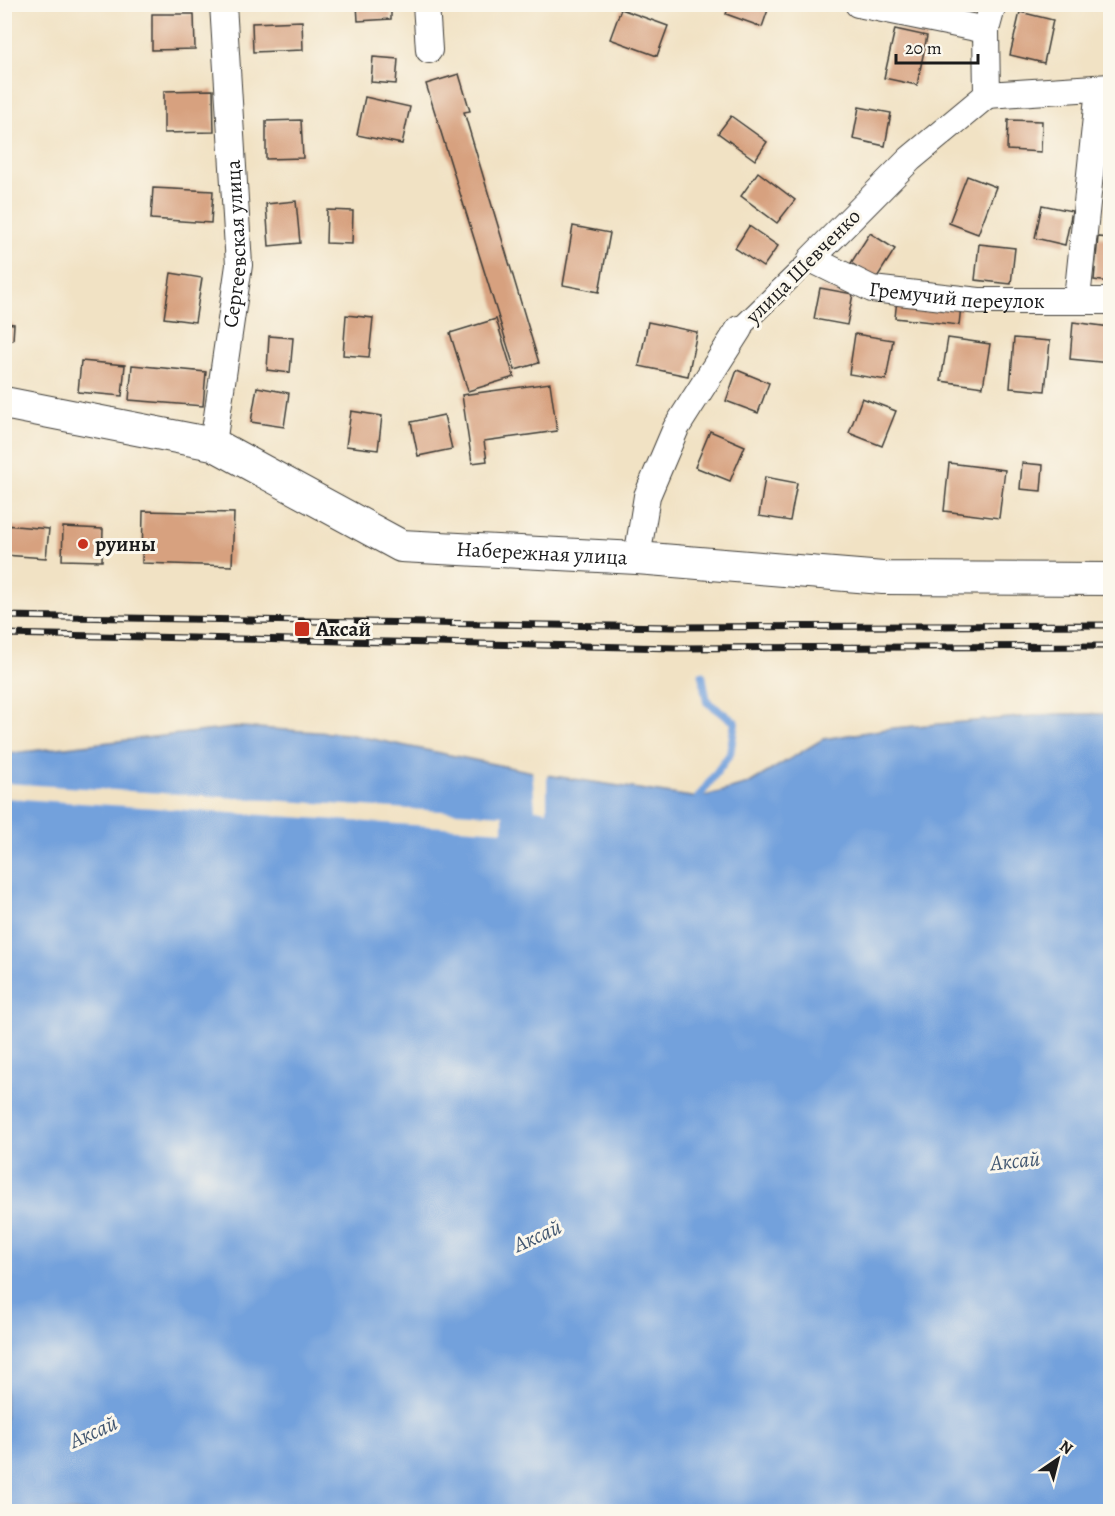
<svg xmlns="http://www.w3.org/2000/svg" width="1115" height="1516" viewBox="0 0 1115 1516" font-family="Alegreya,serif">
	<style>
		.water { fill: #73a1dc; stroke: #485e7c; stroke-width: 1.5 }
		.pier { fill: #f1e2c4 }
		.lines { fill: none; stroke-linecap: round; stroke-linejoin: round }
		.stream { stroke: #73a1dc; stroke-width: 8 }
		.building { fill: #d7a17f }
		.pedestrian-casing { stroke: #3c3a35; stroke-width: 22 }
		.minor-casing { stroke: #3c3a35; stroke-width: 28 }
		.tertiary-casing { stroke: #3c3a35; stroke-width: 34 }
		.pedestrian { stroke: #fff; stroke-width: 20 }
		.minor { stroke: #fff; stroke-width: 26 }
		.tertiary { stroke: #fff; stroke-width: 32 }
		.rail-casing { stroke: #1c1c1c; stroke-width: 7 }
		.rail { stroke: #fbf7ec; stroke-width: 4.5; stroke-dasharray: 14; stroke-linecap: butt }
		.poi-dot { fill: #c8321e; stroke: #fbf7ec; stroke-width: 2 }
		.labels { text-anchor: middle; stroke-width: 6; stroke-linejoin: round; paint-order: stroke }
		.street-label { font-size: 21px; fill: #1c1c1c; stroke: #fbf7ec }
		.poi-label { font-size: 21px; font-weight: bold; fill: #1c1c1c; stroke: #fbf7ec; text-anchor: start }
		.water-label { font-size: 22px; font-style: italic; fill: #435872; stroke: #fbf7ec }
	</style>
	<rect width="100%" height="100%" fill="#fbf7ec"/>
	<filter id="ink" filterUnits="userSpaceOnUse"><feTurbulence type="fractalNoise" baseFrequency=".0167" numOctaves="2"/><feDisplacementMap in="SourceGraphic" scale="12" xChannelSelector="R" yChannelSelector="G"/><feConvolveMatrix kernelMatrix="1 2 1 2 8 2 1 2 1" color-interpolation-filters="sRGB"/></filter>
	<filter id="wash" filterUnits="userSpaceOnUse"><feTurbulence type="fractalNoise" baseFrequency=".008" numOctaves="4" result="noise"/><feDisplacementMap in="SourceGraphic" scale="24" xChannelSelector="R" yChannelSelector="G"/><feGaussianBlur stdDeviation="1.35" result="paint"/><feColorMatrix in="noise" values="0 0 0 0 0 0 0 0 0 0 0 0 0 0 0 0 0 1.4 0 .05"/><feComposite in="paint" operator="in"/></filter>
	<g filter="url(#wash)">
		<rect width="100%" height="100%" fill="#f1e2c4"/>
		<!-- water -->
		<polygon class="water" points="1055,714 1110,714 1110,1511 5,1512 5,754 241,727 348,734 547,775 698,798 748,784 823,739 893,728"/>
		<!-- pier -->
		<g class="pier">
			<polygon points="532,768 547,772 547,811 535,809"/>
			<polygon points="5,783 503,815 503,831 5,798"/>
		</g>
		<g class="lines">
			<!-- stream -->
			<polyline class="stream" points="696,808 698,798 730,754 735,722 707,702 702,675"/>
		</g>
		<g id="blocks">
			<!-- building -->
			<g class="building">
				<polygon points="357,4 391,4 391,19 358,21"/>
				<polygon points="730,4 770,4 762,27 726,14"/>
				<polygon points="621,9 668,26 657,56 610,39"/>
				<polygon points="1020,12 1053,20 1044,63 1010,55"/>
				<polygon points="152,14 194,14 195,49 152,50"/>
				<polygon points="302,21 303,50 253,52 252,23"/>
				<polygon points="895,29 927,36 917,85 884,78"/>
				<polygon points="373,57 398,59 396,84 371,82"/>
				<polygon points="459,74 470,111 464,112 539,363 515,370 426,84"/>
				<polygon points="213,90 214,132 164,133 164,91"/>
				<polygon points="365,97 410,107 402,144 357,135"/>
				<polygon points="859,107 891,113 885,146 853,139"/>
				<polygon points="731,116 767,142 755,160 718,133"/>
				<polygon points="301,120 303,158 266,159 266,121"/>
				<polygon points="1008,120 1042,121 1041,152 1007,150"/>
				<polygon points="758,172 795,200 777,223 741,196"/>
				<polygon points="967,176 996,187 978,234 949,223"/>
				<polygon points="153,188 213,191 211,223 151,219"/>
				<polygon points="296,201 300,243 269,246 266,204"/>
				<polygon points="1042,205 1072,211 1065,245 1035,238"/>
				<polygon points="327,210 353,211 352,244 326,243"/>
				<polygon points="573,226 610,233 599,292 563,285"/>
				<polygon points="749,226 778,246 763,267 735,248"/>
				<polygon points="870,233 895,249 876,279 851,263"/>
				<polygon points="1098,237 1110,238 1110,282 1094,280"/>
				<polygon points="979,244 1015,248 1011,284 975,280"/>
				<polygon points="171,273 202,278 195,322 164,318"/>
				<polygon points="820,288 853,294 847,325 814,319"/>
				<polygon points="897,299 961,306 959,325 895,318"/>
				<polygon points="346,315 373,318 369,357 343,355"/>
				<polygon points="496,319 514,377 468,391 450,333"/>
				<polygon points="648,322 697,332 688,376 639,366"/>
				<polygon points="1073,322 1110,327 1110,363 1070,359"/>
				<polygon points="4,323 14,324 13,340 4,339"/>
				<polygon points="855,334 893,340 886,380 849,374"/>
				<polygon points="269,336 293,338 290,373 267,370"/>
				<polygon points="948,338 990,344 983,387 941,381"/>
				<polygon points="1014,338 1050,341 1045,391 1010,388"/>
				<polygon points="81,361 125,365 122,396 78,392"/>
				<polygon points="132,365 206,372 203,406 129,400"/>
				<polygon points="737,370 769,383 758,413 726,401"/>
				<polygon points="550,383 557,431 484,441 487,461 472,463 462,395"/>
				<polygon points="257,387 289,393 284,427 251,422"/>
				<polygon points="862,398 896,411 882,446 849,433"/>
				<polygon points="351,411 382,416 378,450 346,446"/>
				<polygon points="444,415 452,449 418,456 411,422"/>
				<polygon points="710,431 745,446 730,481 695,467"/>
				<polygon points="949,463 1005,470 999,518 944,511"/>
				<polygon points="1022,463 1043,465 1041,491 1020,489"/>
				<polygon points="765,477 797,483 790,521 759,516"/>
				<polygon points="143,511 234,513 232,566 142,563"/>
				<polygon points="4,525 49,529 46,558 4,555"/>
				<polygon points="63,527 103,529 102,561 62,560"/>
			</g>
		</g>
	</g>
	<g filter="url(#ink)">
		<use href="#blocks" fill-opacity="0" stroke="#3c3a35" stroke-width="1.5"/>
		<g class="lines">
			<defs>
				<polyline id="pedestrian" points="739,329 811,259"/>
				<g id="minor">
					<polyline points="426,4 429,50"/>
					<polyline points="858,4 986,30"/>
					<path id="s1" d="M 993,4 L 986,30 L 987,95 L 910,159 L 811,259 L 872,289 L 979,301 L 1110,301"/>
					<polyline points="987,95 1110,87"/>
					<polyline points="1077,299 1099,88"/>
					<path id="s2" d="M 213,444 L 239,265 L 223,4"/>
					<polyline points="637,558 647,496 676,428 739,329"/>
				</g>
				<g id="tertiary">
					<path id="s3" d="M 4,403 L 213,444 L 401,546 L 637,558 L 883,578 L 1110,579"/>
				</g>
			</defs>
			<!-- pedestrian casing -->
			<use href="#pedestrian" class="pedestrian-casing"/>
			<!-- minor casing -->
			<use href="#minor" class="minor-casing"/>
			<!-- tertiary casing -->
			<use href="#tertiary" class="tertiary-casing"/>
			<!-- pedestrian -->
			<use href="#pedestrian" class="pedestrian"/>
			<!-- minor -->
			<use href="#minor" class="minor"/>
			<!-- tertiary -->
			<use href="#tertiary" class="tertiary"/>
			<defs>
				<g id="rail">
					<polyline points="4,616 674,627 1110,625"/>
					<polyline points="4,634 676,648 1110,646"/>
				</g>
			</defs>
			<!-- rail casing -->
			<use href="#rail" class="rail-casing"/>
			<!-- rail -->
			<use href="#rail" class="rail"/>
		</g>
	</g>
	<!-- markers -->
	<g class="poi-dot">
		<circle cx="83" cy="544" r="6"/>
		<rect x="294" y="621" width="16" height="16" rx="3"/>
	</g>
	<g class="labels">
		<!-- street labels -->
		<g class="street-label">
			<text dy="7" stroke="none"><textPath href="#s2" startOffset="202">Сергеевская улица</textPath></text>
			<text transform="translate(803 266) rotate(-45)" y="7">улица Шевченко</text>
			<text dy="7" stroke="none"><textPath href="#s1" startOffset="486">Гремучий переулок</textPath></text>
			<text dy="7" stroke="none"><textPath href="#s3" startOffset="568">Набережная улица</textPath></text>
		</g>
		<!-- poi labels -->
		<g class="poi-label">
			<text x="95" y="551">руины</text>
			<text x="316" y="636">Аксай</text>
		</g>
		<!-- water labels -->
		<g class="water-label">
			<text transform="translate(1015 1160) rotate(-6)" y="8">Аксай</text>
			<text transform="translate(537 1235) rotate(-24)" y="8">Аксай</text>
			<text transform="translate(93 1431) rotate(-24)" y="8">Аксай</text>
		</g>
	</g>
	<!-- margin -->
	<rect width="1115" height="1516" fill="none" stroke="#fbf7ec" stroke-width="24"/>
	<!-- north arrow -->
	<g transform="translate(1058 1459) rotate(35)" stroke="#fbf7ec" stroke-width="4.5" paint-order="stroke">
	<path d="M0-4.5L10 22L0 15L-10 22Z" fill="#1c1c1c"/>
	<text y="-9" font-size="16" font-weight="bold" text-anchor="middle" fill="#1c1c1c">N</text>
	</g>
	<!-- scale -->
	<path d="M896 54v9h82v-9" fill="none" stroke="#1c1c1c" stroke-width="3"/>
	<text x="905" y="54" font-size="18" fill="#1c1c1c" stroke="#fbf7ec" stroke-width="4.5" paint-order="stroke">20 m</text>
</svg>
